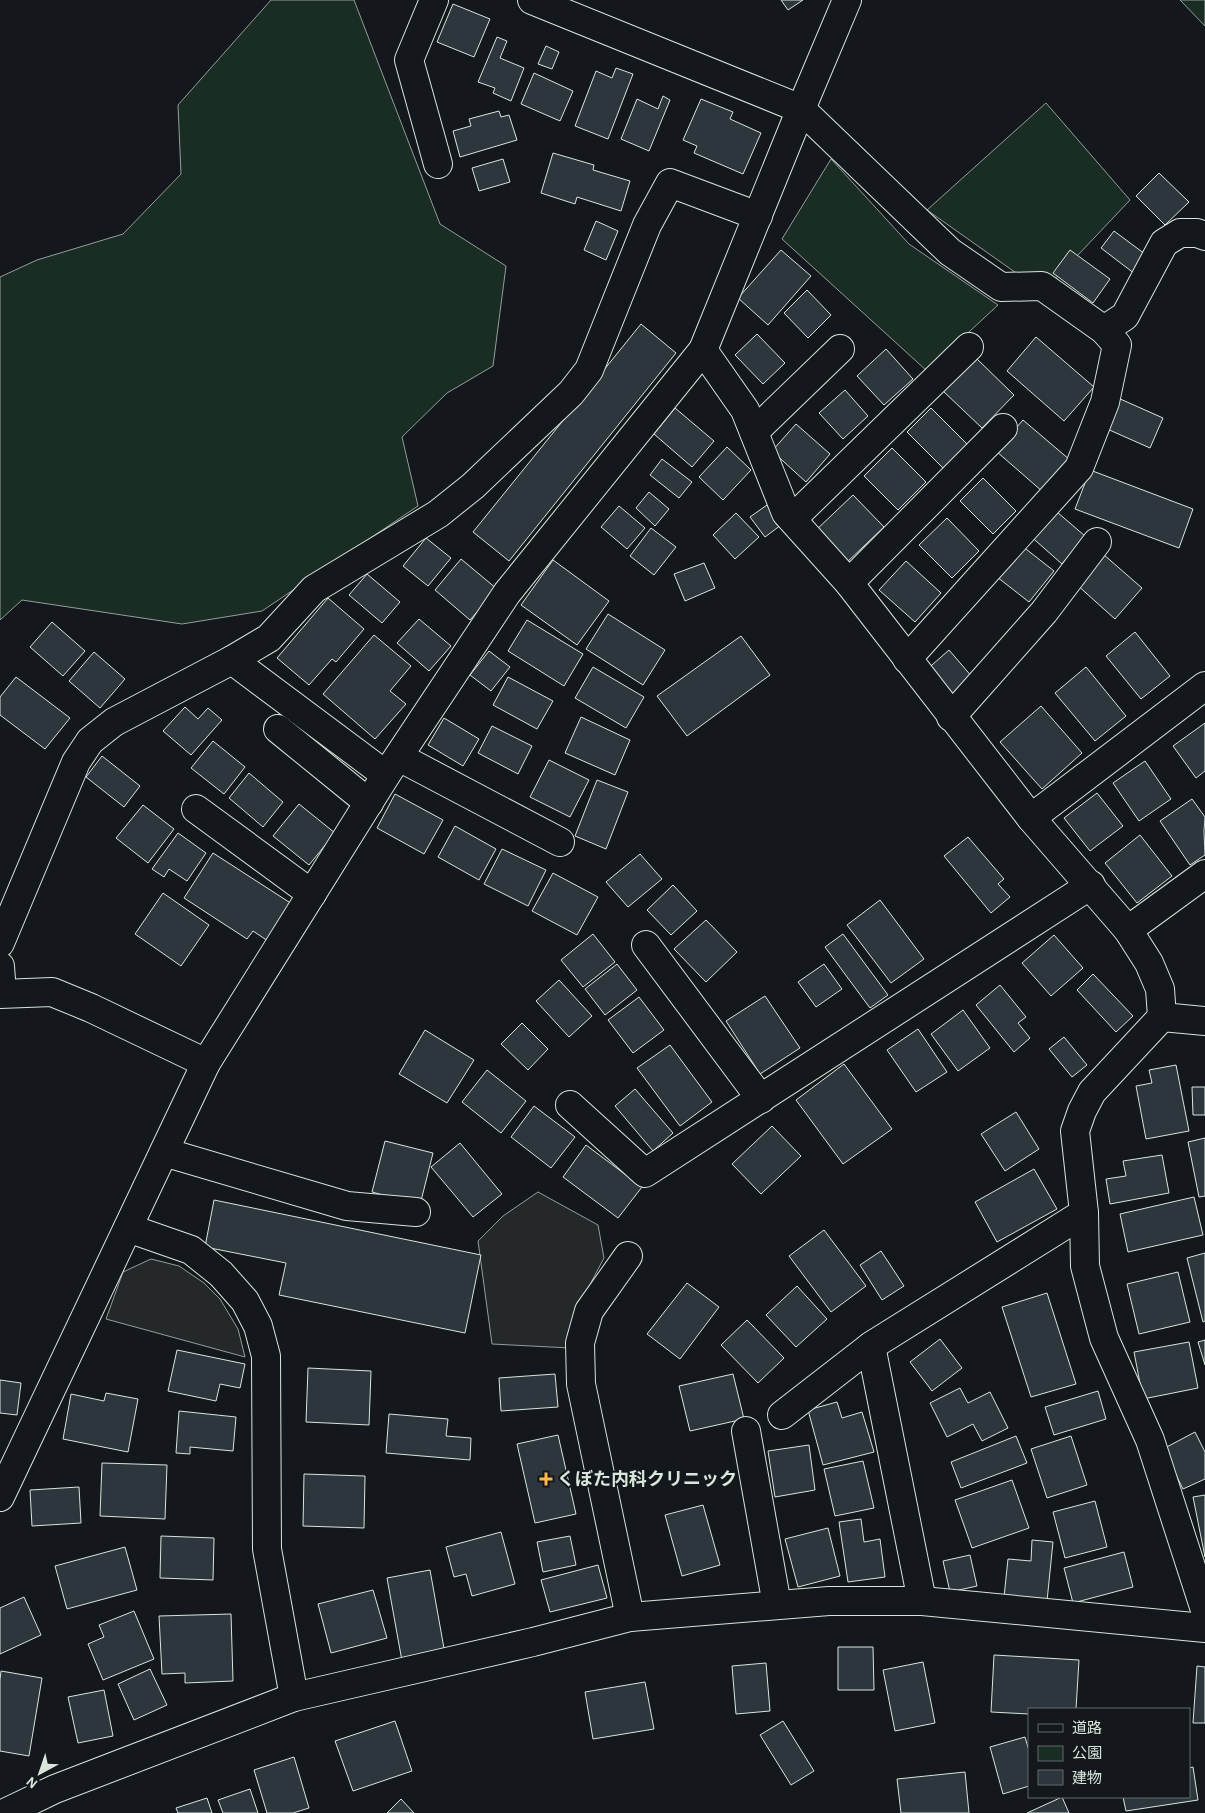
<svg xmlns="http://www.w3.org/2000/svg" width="1205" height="1813" viewBox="0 0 1205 1813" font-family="'Alegreya Sans','Noto Sans JP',sans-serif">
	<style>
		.green { fill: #1a2d24; stroke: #939e99 }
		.parking { fill: #24282b; stroke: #939e99 }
		.building { fill: #2c363c; stroke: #d8e6dc }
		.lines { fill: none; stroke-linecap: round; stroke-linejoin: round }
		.street-casing { stroke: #d8e6dc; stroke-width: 30 }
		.secondary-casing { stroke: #d8e6dc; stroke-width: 30 }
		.street { stroke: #14181c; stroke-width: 28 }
		.secondary { stroke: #14181c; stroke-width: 28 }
		.poi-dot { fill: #ffb74d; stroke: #14181c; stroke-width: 2 }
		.labels { text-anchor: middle; stroke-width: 4; stroke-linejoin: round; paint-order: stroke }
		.poi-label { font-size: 18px; font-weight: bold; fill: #d8e6dc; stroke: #14181c; text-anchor: start }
	</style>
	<rect width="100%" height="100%" fill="#14181c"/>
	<!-- green -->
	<g class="green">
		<polygon points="271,0 354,0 440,224 506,266 493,366 447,393 402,437 418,506 262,611 182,624 22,600 0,620 0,277 37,260 123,234 181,174 178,105"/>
		<polygon points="1180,0 1205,0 1205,26"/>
		<polygon points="1046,103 1130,200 1043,292 927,210"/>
		<polygon points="831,159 909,244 998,305 927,371 782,239"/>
	</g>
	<!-- parking -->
	<g class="parking">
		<polygon points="538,1192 598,1225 604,1258 578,1307 570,1348 492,1344 478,1241 503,1216"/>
		<polygon points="151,1259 179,1266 204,1283 220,1299 238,1329 245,1357 106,1319 123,1272"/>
	</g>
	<!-- building -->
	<g class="building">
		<polygon points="781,0 803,0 788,10"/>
		<polygon points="453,4 490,19 474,57 437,42"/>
		<polygon points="497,37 507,41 500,58 524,68 511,101 493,93 495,88 478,82"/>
		<polygon points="546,46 559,52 552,69 538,64"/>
		<polygon points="616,68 633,74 608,139 575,126 596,71 612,78"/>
		<polygon points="534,73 573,91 560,121 521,104"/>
		<polygon points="663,96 670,100 649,151 621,139 637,99 658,109"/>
		<polygon points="701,99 733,112 730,119 761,133 743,174 694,153 697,146 683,140"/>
		<polygon points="499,111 501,117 509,115 517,140 460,157 453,131 471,126 469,119"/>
		<polygon points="553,153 594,165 593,170 630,181 621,211 577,197 575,204 541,193"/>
		<polygon points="503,159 510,182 479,191 472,168"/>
		<polygon points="1159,173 1189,202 1165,225 1136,196"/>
		<polygon points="596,221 618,231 606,260 584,250"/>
		<polygon points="1114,231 1149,257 1135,274 1101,248"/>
		<polygon points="781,250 811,276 768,325 738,298"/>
		<polygon points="1070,250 1110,279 1093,303 1053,273"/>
		<polygon points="807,290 831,315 808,338 784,313"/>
		<polygon points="641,324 676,353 509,561 473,532"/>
		<polygon points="757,334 785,363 763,384 735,355"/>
		<polygon points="1036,337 1094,387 1064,421 1007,371"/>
		<polygon points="886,349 913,379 884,405 857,376"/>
		<polygon points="976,358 1014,395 982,428 943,391"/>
		<polygon points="845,390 868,416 843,439 819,413"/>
		<polygon points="1118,398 1163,418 1150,448 1105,428"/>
		<polygon points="675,408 714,441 692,467 654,434"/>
		<polygon points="931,408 967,444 943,468 907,432"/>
		<polygon points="1023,420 1070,460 1043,492 996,451"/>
		<polygon points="796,424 830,454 806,482 772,451"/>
		<polygon points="727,447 751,470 723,500 699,477"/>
		<polygon points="892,448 926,482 898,510 864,476"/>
		<polygon points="662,459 692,482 679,498 650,475"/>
		<polygon points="1090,470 1193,509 1179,548 1075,509"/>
		<polygon points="983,478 1016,511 993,534 960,501"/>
		<polygon points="649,492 669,509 655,526 636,508"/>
		<polygon points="853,495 884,527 845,564 814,532"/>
		<polygon points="767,505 781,525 765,537 750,517"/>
		<polygon points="619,506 645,528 627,549 601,527"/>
		<polygon points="1050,506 1085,536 1062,564 1027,533"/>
		<polygon points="736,513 759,537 735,559 713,535"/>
		<polygon points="947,518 979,551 952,578 919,545"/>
		<polygon points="651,528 676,547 654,575 630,556"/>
		<polygon points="426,538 451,558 428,586 403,566"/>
		<polygon points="1017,542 1054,571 1029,602 992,573"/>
		<polygon points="1103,554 1142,588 1115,619 1076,584"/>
		<polygon points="461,559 497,589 470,620 435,590"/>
		<polygon points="553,560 609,601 577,645 521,605"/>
		<polygon points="906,561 941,593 915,622 879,590"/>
		<polygon points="704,563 715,588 685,601 674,574"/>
		<polygon points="367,574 400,602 382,623 349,595"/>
		<polygon points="328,598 364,629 336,662 332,659 309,685 277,658"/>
		<polygon points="608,614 665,650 643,685 586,649"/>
		<polygon points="419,619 451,646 429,671 397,643"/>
		<polygon points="527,620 583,654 564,686 508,651"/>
		<polygon points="52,622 85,651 63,676 30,647"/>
		<polygon points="1135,632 1170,676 1141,699 1106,656"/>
		<polygon points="374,635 411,666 390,691 406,704 375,739 323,694"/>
		<polygon points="741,636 770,675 687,736 657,696"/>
		<polygon points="949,650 973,678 948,699 924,672"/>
		<polygon points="489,651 510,667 491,691 470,675"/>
		<polygon points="94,652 125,679 100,708 69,681"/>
		<polygon points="593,667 644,697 626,728 575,698"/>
		<polygon points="1086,667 1126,716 1095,741 1055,693"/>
		<polygon points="16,677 70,718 45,749 0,715 0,697"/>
		<polygon points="508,677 553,701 537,729 493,705"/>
		<polygon points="1041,706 1082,753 1042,789 1000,742"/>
		<polygon points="185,707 198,719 208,708 222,720 191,755 163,731"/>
		<polygon points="581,717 630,740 615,775 565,753"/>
		<polygon points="444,718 479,739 463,766 428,745"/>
		<polygon points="1205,723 1205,771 1196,778 1173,746"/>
		<polygon points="492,726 532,746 518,774 478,753"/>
		<polygon points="213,741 245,767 224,794 191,768"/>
		<polygon points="102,756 140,786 124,807 86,777"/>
		<polygon points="549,760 589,780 570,817 530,797"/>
		<polygon points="1145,761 1171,799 1139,821 1113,783"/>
		<polygon points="249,773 283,802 263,827 229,798"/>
		<polygon points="597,780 628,792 606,849 575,836"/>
		<polygon points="1097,793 1123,826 1090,851 1064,818"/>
		<polygon points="395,794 443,820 424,854 377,828"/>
		<polygon points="1192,799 1205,817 1204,831 1205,855 1190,865 1160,821"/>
		<polygon points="299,804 335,833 309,865 273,836"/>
		<polygon points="143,805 174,829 148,863 116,838"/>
		<polygon points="455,826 496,849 479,880 438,857"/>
		<polygon points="178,833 206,853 187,881 169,869 164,877 152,869"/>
		<polygon points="1140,835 1172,876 1137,903 1105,863"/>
		<polygon points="968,837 1004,879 998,884 1010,897 991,913 944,856"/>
		<polygon points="502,849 546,870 528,906 484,884"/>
		<polygon points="213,853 292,904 268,941 253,931 247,939 184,898"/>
		<polygon points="640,854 662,879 628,907 606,882"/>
		<polygon points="553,873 598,897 577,935 532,911"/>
		<polygon points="673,885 697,911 671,935 647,910"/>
		<polygon points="163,893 209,925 181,966 135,934"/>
		<polygon points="880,900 924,959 891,983 847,925"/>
		<polygon points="706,920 737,952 706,982 674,949"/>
		<polygon points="593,934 615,962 583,987 561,960"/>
		<polygon points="843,934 888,995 870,1008 825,947"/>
		<polygon points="1054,935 1083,968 1051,996 1022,963"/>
		<polygon points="617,964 637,990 605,1015 585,989"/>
		<polygon points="824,964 842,989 816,1007 798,982"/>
		<polygon points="1093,974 1133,1016 1116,1032 1077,990"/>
		<polygon points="559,980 592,1016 569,1037 536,1001"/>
		<polygon points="1000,985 1026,1017 1018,1023 1030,1038 1014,1052 976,1005"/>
		<polygon points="765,996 800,1048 760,1074 726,1021"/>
		<polygon points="639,997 664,1030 633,1053 608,1020"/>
		<polygon points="963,1010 990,1048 958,1071 931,1034"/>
		<polygon points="522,1023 548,1049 528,1070 501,1044"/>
		<polygon points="918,1029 947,1072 916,1092 887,1050"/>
		<polygon points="425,1030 474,1060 447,1103 399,1074"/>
		<polygon points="1064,1037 1087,1065 1072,1077 1049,1049"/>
		<polygon points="670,1045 712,1102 680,1126 637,1068"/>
		<polygon points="844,1064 892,1129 843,1164 796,1100"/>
		<polygon points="1176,1065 1189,1131 1146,1139 1136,1086 1152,1083 1149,1070"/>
		<polygon points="487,1070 526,1101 501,1133 462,1102"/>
		<polygon points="1192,1087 1205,1087 1205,1115 1193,1115"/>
		<polygon points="635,1089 673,1133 653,1151 615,1106"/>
		<polygon points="534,1106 575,1137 551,1168 511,1137"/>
		<polygon points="1016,1112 1039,1149 1005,1171 981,1134"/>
		<polygon points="772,1126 801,1156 761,1194 732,1164"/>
		<polygon points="1205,1138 1205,1196 1199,1197 1188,1142"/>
		<polygon points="385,1141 433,1153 420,1205 372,1192"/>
		<polygon points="460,1143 502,1194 473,1217 431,1167"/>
		<polygon points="586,1145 642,1187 618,1218 563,1177"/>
		<polygon points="1162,1155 1169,1193 1110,1204 1106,1179 1126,1176 1123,1161"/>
		<polygon points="1034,1169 1057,1209 997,1242 975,1202"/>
		<polygon points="1194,1197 1203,1235 1128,1252 1120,1214"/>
		<polygon points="214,1200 481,1255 465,1333 279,1295 286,1263 205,1247"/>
		<polygon points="824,1230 866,1286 831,1312 789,1256"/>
		<polygon points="881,1251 904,1286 882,1300 860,1265"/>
		<polygon points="1205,1253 1205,1321 1203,1322 1187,1258"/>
		<polygon points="1178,1272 1190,1322 1139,1334 1127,1284"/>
		<polygon points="687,1283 719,1307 680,1359 647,1334"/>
		<polygon points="797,1286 827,1319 796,1347 766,1315"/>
		<polygon points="1047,1293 1076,1384 1031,1397 1002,1307"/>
		<polygon points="747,1320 784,1358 758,1383 721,1345"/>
		<polygon points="940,1339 962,1368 932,1391 910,1362"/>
		<polygon points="1205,1340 1205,1365 1198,1342"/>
		<polygon points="1189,1342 1198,1388 1143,1399 1134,1352"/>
		<polygon points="177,1350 245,1364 240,1388 220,1384 216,1401 168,1391"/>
		<polygon points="308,1368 371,1371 369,1425 306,1422"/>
		<polygon points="555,1374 558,1407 501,1411 499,1378"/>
		<polygon points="733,1374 744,1419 690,1431 679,1386"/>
		<polygon points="0,1380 21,1383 17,1415 0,1413"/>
		<polygon points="960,1388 968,1403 990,1392 1008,1428 982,1441 973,1424 947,1437 930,1403"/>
		<polygon points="1098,1391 1106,1419 1054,1435 1045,1407"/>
		<polygon points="106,1393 138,1399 128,1452 63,1439 71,1394 104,1401"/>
		<polygon points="837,1402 842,1418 862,1412 874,1452 823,1465 808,1410"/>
		<polygon points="179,1411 236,1417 233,1451 190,1447 190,1454 176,1453"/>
		<polygon points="389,1414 448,1419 446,1436 471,1438 470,1460 386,1453"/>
		<polygon points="1195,1432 1205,1452 1205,1479 1183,1489 1163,1449"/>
		<polygon points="558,1435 576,1514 535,1523 517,1444"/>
		<polygon points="1016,1436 1027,1463 961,1488 951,1462"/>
		<polygon points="1071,1436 1087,1485 1047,1498 1031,1449"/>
		<polygon points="809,1445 815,1490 775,1497 768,1451"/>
		<polygon points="863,1461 874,1508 835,1516 824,1469"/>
		<polygon points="102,1463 167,1465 165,1519 100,1516"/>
		<polygon points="304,1474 365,1476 364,1528 303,1526"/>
		<polygon points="1012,1480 1029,1528 972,1548 955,1500"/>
		<polygon points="79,1487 81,1523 32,1526 30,1490"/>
		<polygon points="1205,1495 1205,1557 1193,1497"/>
		<polygon points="1095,1501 1107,1547 1065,1558 1053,1512"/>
		<polygon points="703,1505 720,1565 682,1576 665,1515"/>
		<polygon points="861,1519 864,1542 880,1539 885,1577 848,1582 839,1522"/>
		<polygon points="828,1528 840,1576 798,1587 785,1539"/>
		<polygon points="501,1532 515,1584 472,1596 466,1574 454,1577 446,1547"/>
		<polygon points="161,1536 214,1538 213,1580 160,1578"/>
		<polygon points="570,1536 576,1565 543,1572 537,1542"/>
		<polygon points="1032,1540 1053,1542 1047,1601 1004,1597 1008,1559 1031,1561"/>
		<polygon points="125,1547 137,1590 67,1609 55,1566"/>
		<polygon points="1124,1552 1133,1587 1073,1603 1064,1568"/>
		<polygon points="970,1555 977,1586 950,1592 943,1561"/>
		<polygon points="598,1565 607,1598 550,1612 541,1580"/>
		<polygon points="430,1570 445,1654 402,1661 387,1578"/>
		<polygon points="373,1590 387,1638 331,1653 318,1604"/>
		<polygon points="24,1597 41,1635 0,1654 0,1608"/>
		<polygon points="134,1611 154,1659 103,1680 88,1644 104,1637 99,1625"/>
		<polygon points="231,1614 233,1681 185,1683 185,1673 162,1674 159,1616"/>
		<polygon points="838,1647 873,1647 874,1690 838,1690"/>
		<polygon points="994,1655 1079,1660 1076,1709 1029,1709 1029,1714 991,1712"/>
		<polygon points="923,1662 935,1723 895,1731 883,1670"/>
		<polygon points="766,1663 770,1711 736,1714 732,1666"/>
		<polygon points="1197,1666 1205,1667 1205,1723 1193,1723"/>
		<polygon points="150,1669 167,1705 134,1720 118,1684"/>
		<polygon points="1,1671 42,1678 29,1756 0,1751 0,1680"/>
		<polygon points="645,1682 654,1729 593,1739 585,1692"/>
		<polygon points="104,1690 113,1736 78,1743 68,1697"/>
		<polygon points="395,1721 412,1771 353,1791 335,1741"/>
		<polygon points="783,1721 814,1771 791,1785 760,1735"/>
		<polygon points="1025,1737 1029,1751 1029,1786 1003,1794 990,1747"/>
		<polygon points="294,1757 309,1808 293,1813 267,1813 254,1770"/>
		<polygon points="1193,1767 1198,1800 1126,1811 1123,1797 1189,1797 1189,1768"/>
		<polygon points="965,1772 969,1813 901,1813 897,1779"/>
		<polygon points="250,1789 258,1813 223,1813 218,1800"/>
		<polygon points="1062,1797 1069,1813 1027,1813"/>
		<polygon points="207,1798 212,1813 178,1813 176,1808"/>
		<polygon points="401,1799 414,1813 387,1813"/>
	</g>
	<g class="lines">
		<defs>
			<g id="street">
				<polyline points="434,0 409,60 438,164"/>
				<polyline points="532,0 801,109 950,252 1001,287 1042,286 1104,330 1125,316 1164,243 1180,233 1197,233 1205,236"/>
				<polyline points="703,350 745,410 786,513 849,583 1031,818 1128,930 1149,963 1160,989 1162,1017 1092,1092 1082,1111 1075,1131 1084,1213 1085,1266 1104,1338 1150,1440 1205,1610"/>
				<polyline points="754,432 840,349"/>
				<polyline points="792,519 969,347"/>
				<polyline points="849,583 1003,428"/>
				<polyline points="907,659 1079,468 1105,402 1117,345 1104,330"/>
				<polyline points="232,660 269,638 314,589 438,514 473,486 571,393 589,370 647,225 670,183 758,216"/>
				<polyline points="951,717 1044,612 1097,542"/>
				<polyline points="278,729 369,803"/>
				<polyline points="399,757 560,842"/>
				<polyline points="196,809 312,894"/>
				<polyline points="1031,818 1205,686"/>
				<polyline points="1128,930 1205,874"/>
				<polyline points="0,943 76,762 90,741 114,722 232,660 386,775"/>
				<polyline points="646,945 761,1099"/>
				<polyline points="0,966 2,993"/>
				<polyline points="0,994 52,992 91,1008 206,1063"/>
				<polyline points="1162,1017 1205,1021"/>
				<polyline points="570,1105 645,1173 1091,885"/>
				<polyline points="164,1152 347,1206 416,1212"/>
				<polyline points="128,1228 191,1250 221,1274 245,1301 258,1326 266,1356 267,1549 294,1697"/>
				<polyline points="628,1256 589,1311 580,1343 581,1384 630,1617"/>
				<polyline points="782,1415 871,1346"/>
				<polyline points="746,1431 777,1605"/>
				<polyline points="0,1497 206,1063 386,775 507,593 703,350 801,109 847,0"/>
				<polyline points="922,1601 871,1346 1084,1213"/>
			</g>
			<polyline id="secondary" points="5,1813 55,1789 294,1697 533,1642 630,1617 829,1601 922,1601 1205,1628"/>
		</defs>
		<!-- street casing -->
		<use href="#street" class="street-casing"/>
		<!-- secondary casing -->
		<use href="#secondary" class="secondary-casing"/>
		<!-- street -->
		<use href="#street" class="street"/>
		<!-- secondary -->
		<use href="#secondary" class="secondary"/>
	</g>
	<!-- markers -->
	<path class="poi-dot" d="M543.5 1471.5h5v5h5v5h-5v5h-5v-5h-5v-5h5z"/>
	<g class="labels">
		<!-- poi labels -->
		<g class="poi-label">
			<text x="557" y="1485">くぼた内科クリニック</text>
		</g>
	</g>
	<!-- legend -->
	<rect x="1028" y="1708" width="162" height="90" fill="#14181c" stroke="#626a69"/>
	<rect x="1038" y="1724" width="25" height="8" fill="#14181c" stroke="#626a69"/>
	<text x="1072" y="1733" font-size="15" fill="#d8e6dc">道路</text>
	<rect x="1038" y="1746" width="25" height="15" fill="#1a2d24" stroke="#626a69"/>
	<text x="1072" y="1758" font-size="15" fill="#d8e6dc">公園</text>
	<rect x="1038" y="1770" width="25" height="15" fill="#2c363c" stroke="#626a69"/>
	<text x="1072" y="1783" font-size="15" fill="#d8e6dc">建物</text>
	<!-- north arrow -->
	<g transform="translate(40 1773) rotate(220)" stroke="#14181c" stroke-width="4" paint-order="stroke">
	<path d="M0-4L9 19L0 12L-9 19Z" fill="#d8e6dc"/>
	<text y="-8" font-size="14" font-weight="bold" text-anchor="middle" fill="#d8e6dc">N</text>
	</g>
</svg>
